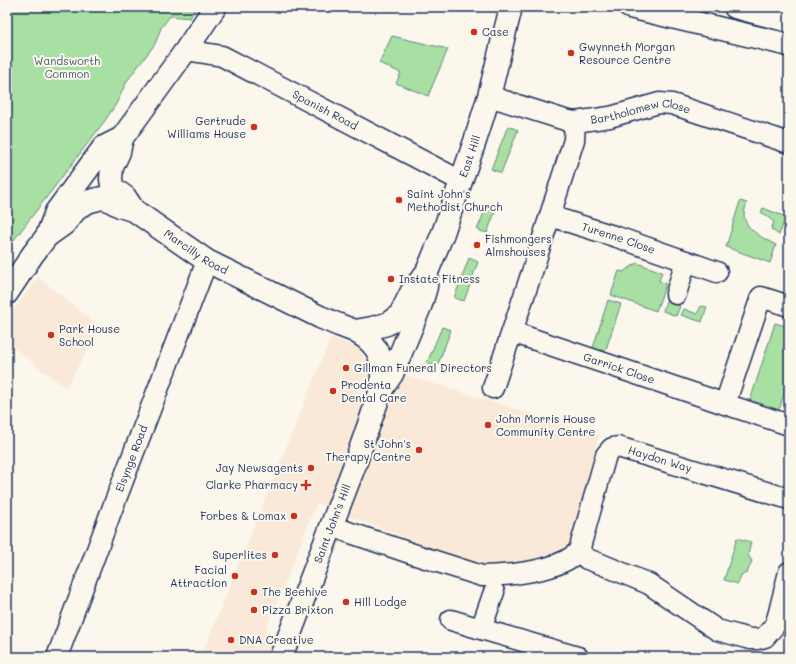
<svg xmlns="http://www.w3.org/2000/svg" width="796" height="664" viewBox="0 0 796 664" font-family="Mali,sans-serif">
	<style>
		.built { fill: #fae9d8 }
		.green { fill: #a8dfa2; stroke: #628780 }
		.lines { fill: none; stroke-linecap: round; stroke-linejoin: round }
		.minor-casing { stroke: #1b2f5e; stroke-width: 23 }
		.major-casing { stroke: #1b2f5e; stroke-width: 25 }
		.highway-casing { stroke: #1b2f5e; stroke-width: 25 }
		.minor { stroke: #fbf7ec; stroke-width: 20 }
		.major { stroke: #fbf7ec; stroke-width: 22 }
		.highway { stroke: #fbf7ec; stroke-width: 22 }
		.poi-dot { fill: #c8321e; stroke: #fbf7ec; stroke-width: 1.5 }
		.labels { text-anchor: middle; stroke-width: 4; stroke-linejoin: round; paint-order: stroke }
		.poi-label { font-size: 11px; fill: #1b2f5e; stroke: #fbf7ec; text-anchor: start }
		.park-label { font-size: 11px; fill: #3e5b6f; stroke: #fbf7ec }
		.street-label { font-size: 11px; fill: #1b2f5e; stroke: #fbf7ec }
	</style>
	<rect width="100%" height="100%" fill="#fbf7ec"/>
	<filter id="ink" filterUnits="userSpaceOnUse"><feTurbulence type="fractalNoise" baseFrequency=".025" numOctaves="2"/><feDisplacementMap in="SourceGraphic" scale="8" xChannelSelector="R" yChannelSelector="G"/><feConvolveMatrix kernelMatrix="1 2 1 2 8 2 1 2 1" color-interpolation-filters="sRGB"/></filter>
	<g filter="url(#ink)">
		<!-- built -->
		<g class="built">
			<polygon points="38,277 100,327 66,388 7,343 7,319"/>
			<polygon points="331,337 360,349 367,363 599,435 570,545 544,562 520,568 477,565 343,514 317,503 262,639 302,657 201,657"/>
		</g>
		<!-- green -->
		<g class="green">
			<polygon points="7,7 196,7 190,18 170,16 161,28 155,44 127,81 116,104 104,122 7,249"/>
			<polygon points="392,36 448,49 428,96 396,83 401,73 379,63"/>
			<polygon points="508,126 518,130 501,173 491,169"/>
			<path d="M 740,201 L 747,203 C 746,206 744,211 744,215 C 745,230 765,239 776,245 L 770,263 L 726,247 Z"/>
			<polygon points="488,203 497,207 487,233 477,230"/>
			<polygon points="763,208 786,217 779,235 771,229 774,222 761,212"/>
			<polygon points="469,258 478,262 464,301 454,298"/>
			<polygon points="637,263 662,272 659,281 666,284 656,311 611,295 619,271 623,272"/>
			<polygon points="668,294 672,303 680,306 676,316 663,311"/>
			<polygon points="608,300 621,304 605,352 593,348"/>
			<polygon points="701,306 707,307 702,322 681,315 684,309 697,314"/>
			<polygon points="775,323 789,327 789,378 779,410 750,401"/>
			<polygon points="442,327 451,330 437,367 427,363"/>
			<polygon points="737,538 751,542 748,555 752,561 747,573 741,575 738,584 724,580"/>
		</g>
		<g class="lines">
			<defs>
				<g id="minor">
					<path id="s1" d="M 186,50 L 222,56 L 461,181"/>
					<path id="s2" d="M 489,96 L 565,120 L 575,122 L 610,117 L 659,103 L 672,104 L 789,143"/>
					<path id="s3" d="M 550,216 L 617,237 L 717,272"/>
					<polyline points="676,294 686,261"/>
					<polyline points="789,306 761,297 725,404 789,425"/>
					<path id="s4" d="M 512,332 L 725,404"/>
					<polyline points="493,388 532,272 574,140 575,122"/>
					<polyline points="789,499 618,447 612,448 606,455 579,551 587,559 601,564 649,584 717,630 750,639 758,639 765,637 775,625 778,616 789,572"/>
					<path d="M 331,525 L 348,532 L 410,553 L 482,576 C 493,576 503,575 514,574 C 535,571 563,567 579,551"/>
					<polyline points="494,592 481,629 578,657"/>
					<polyline points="451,620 481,629"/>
					<path id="s5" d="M 57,657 L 111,512 L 207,261"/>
				</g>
				<g id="major">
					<path d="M 355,331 C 359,334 364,336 368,340 C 384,353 382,370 382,389"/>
					<path id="s6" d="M 281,657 L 354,467 L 381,390 L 392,374 L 421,304 L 426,287 L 427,272"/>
				</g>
				<g id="highway">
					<polyline points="630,7 789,45"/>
					<polyline points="735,7 789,21"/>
					<polyline points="122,138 119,152 112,167 111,179 112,186 114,189 125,197 131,206"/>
					<path id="s7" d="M 47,236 L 64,224 L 78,207 L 90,201 L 102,198 L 105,198 L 120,206 L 135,211 L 207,261 L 320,317 L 339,325 L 355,331 L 372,328 L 387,324 L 400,315 L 412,291 L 427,272 L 443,233 L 475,141 L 489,96 L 511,7"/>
					<polyline points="7,293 33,254 47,236 56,212 104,147 122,138 186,50 215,7"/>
				</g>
			</defs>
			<!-- minor casing -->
			<use href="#minor" class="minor-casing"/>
			<!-- major casing -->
			<use href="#major" class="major-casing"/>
			<!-- highway casing -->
			<use href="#highway" class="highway-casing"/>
			<!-- minor -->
			<use href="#minor" class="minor"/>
			<!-- major -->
			<use href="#major" class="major"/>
			<!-- highway -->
			<use href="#highway" class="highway"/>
		</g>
	</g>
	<!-- markers -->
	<g class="poi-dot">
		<circle cx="474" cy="32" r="4"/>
		<circle cx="571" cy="53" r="4"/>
		<circle cx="254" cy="127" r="4"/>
		<circle cx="399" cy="200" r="4"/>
		<circle cx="477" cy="245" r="4"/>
		<circle cx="391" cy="279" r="4"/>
		<circle cx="51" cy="335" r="4"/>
		<circle cx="346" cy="368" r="4"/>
		<circle cx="333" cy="391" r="4"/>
		<circle cx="488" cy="425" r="4"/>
		<circle cx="419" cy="450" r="4"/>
		<circle cx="311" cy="468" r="4"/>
		<path d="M304 479h4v4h4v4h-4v4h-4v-4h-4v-4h4z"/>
		<circle cx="294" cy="516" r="4"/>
		<circle cx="275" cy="555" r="4"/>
		<circle cx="235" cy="576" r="4"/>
		<circle cx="254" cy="592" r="4"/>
		<circle cx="346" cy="602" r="4"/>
		<circle cx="254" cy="610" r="4"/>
		<circle cx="231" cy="640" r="4"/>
	</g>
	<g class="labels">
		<!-- poi labels -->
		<g class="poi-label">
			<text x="482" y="36">Case</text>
			<text x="579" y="51">Gwynneth Morgan<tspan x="579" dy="13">Resource Centre</tspan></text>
			<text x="246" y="125" text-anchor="end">Gertrude<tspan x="246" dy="13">Williams House</tspan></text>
			<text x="407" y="198">Saint John's<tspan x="407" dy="13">Methodist Church</tspan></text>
			<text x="485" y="243">Fishmongers<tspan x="485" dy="13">Almshouses</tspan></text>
			<text x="399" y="283">Instate Fitness</text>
			<text x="59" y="333">Park House<tspan x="59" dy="13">School</tspan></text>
			<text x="354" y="372">Gillman Funeral Directors</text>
			<text x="341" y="389">Prodenta<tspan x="341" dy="13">Dental Care</tspan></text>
			<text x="496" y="423">John Morris House<tspan x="496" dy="13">Community Centre</tspan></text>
			<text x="411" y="448" text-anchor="end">St John's<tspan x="411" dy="13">Therapy Centre</tspan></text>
			<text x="303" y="472" text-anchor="end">Jay Newsagents</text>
			<text x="298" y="489" text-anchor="end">Clarke Pharmacy</text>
			<text x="286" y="520" text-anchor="end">Forbes &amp; Lomax</text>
			<text x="267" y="559" text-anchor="end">Superlites</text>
			<text x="227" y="574" text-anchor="end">Facial<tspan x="227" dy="13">Attraction</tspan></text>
			<text x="262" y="596">The Beehive</text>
			<text x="354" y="606">Hill Lodge</text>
			<text x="262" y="614">Pizza Brixton</text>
			<text x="239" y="644">DNA Creative</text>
		</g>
		<!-- park labels -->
		<g class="park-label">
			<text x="67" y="65">Wandsworth<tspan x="67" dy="13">Common</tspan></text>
		</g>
		<!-- street labels -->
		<g class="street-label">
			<text dy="4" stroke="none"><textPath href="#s1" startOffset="153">Spanish Road</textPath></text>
			<text dy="4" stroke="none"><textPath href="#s2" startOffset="157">Bartholomew Close</textPath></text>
			<text dy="4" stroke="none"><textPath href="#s7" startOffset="579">East Hill</textPath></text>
			<text dy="4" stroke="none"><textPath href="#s3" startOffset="72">Turenne Close</textPath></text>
			<text dy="4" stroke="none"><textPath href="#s7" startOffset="178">Marcilly Road</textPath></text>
			<text dy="4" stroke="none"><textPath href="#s4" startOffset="113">Garrick Close</textPath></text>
			<text dy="4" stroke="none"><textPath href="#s5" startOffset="212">Elsynge Road</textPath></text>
			<text transform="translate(660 459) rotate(17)" y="4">Haydon Way</text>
			<text dy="4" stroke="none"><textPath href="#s6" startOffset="143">Saint John's Hill</textPath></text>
		</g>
	</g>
	<!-- margin -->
	<rect width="796" height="664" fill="none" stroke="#fbf7ec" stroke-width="24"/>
	<rect x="12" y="12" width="772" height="640" fill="none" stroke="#1b2f5e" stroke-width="1.5" filter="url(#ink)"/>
</svg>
